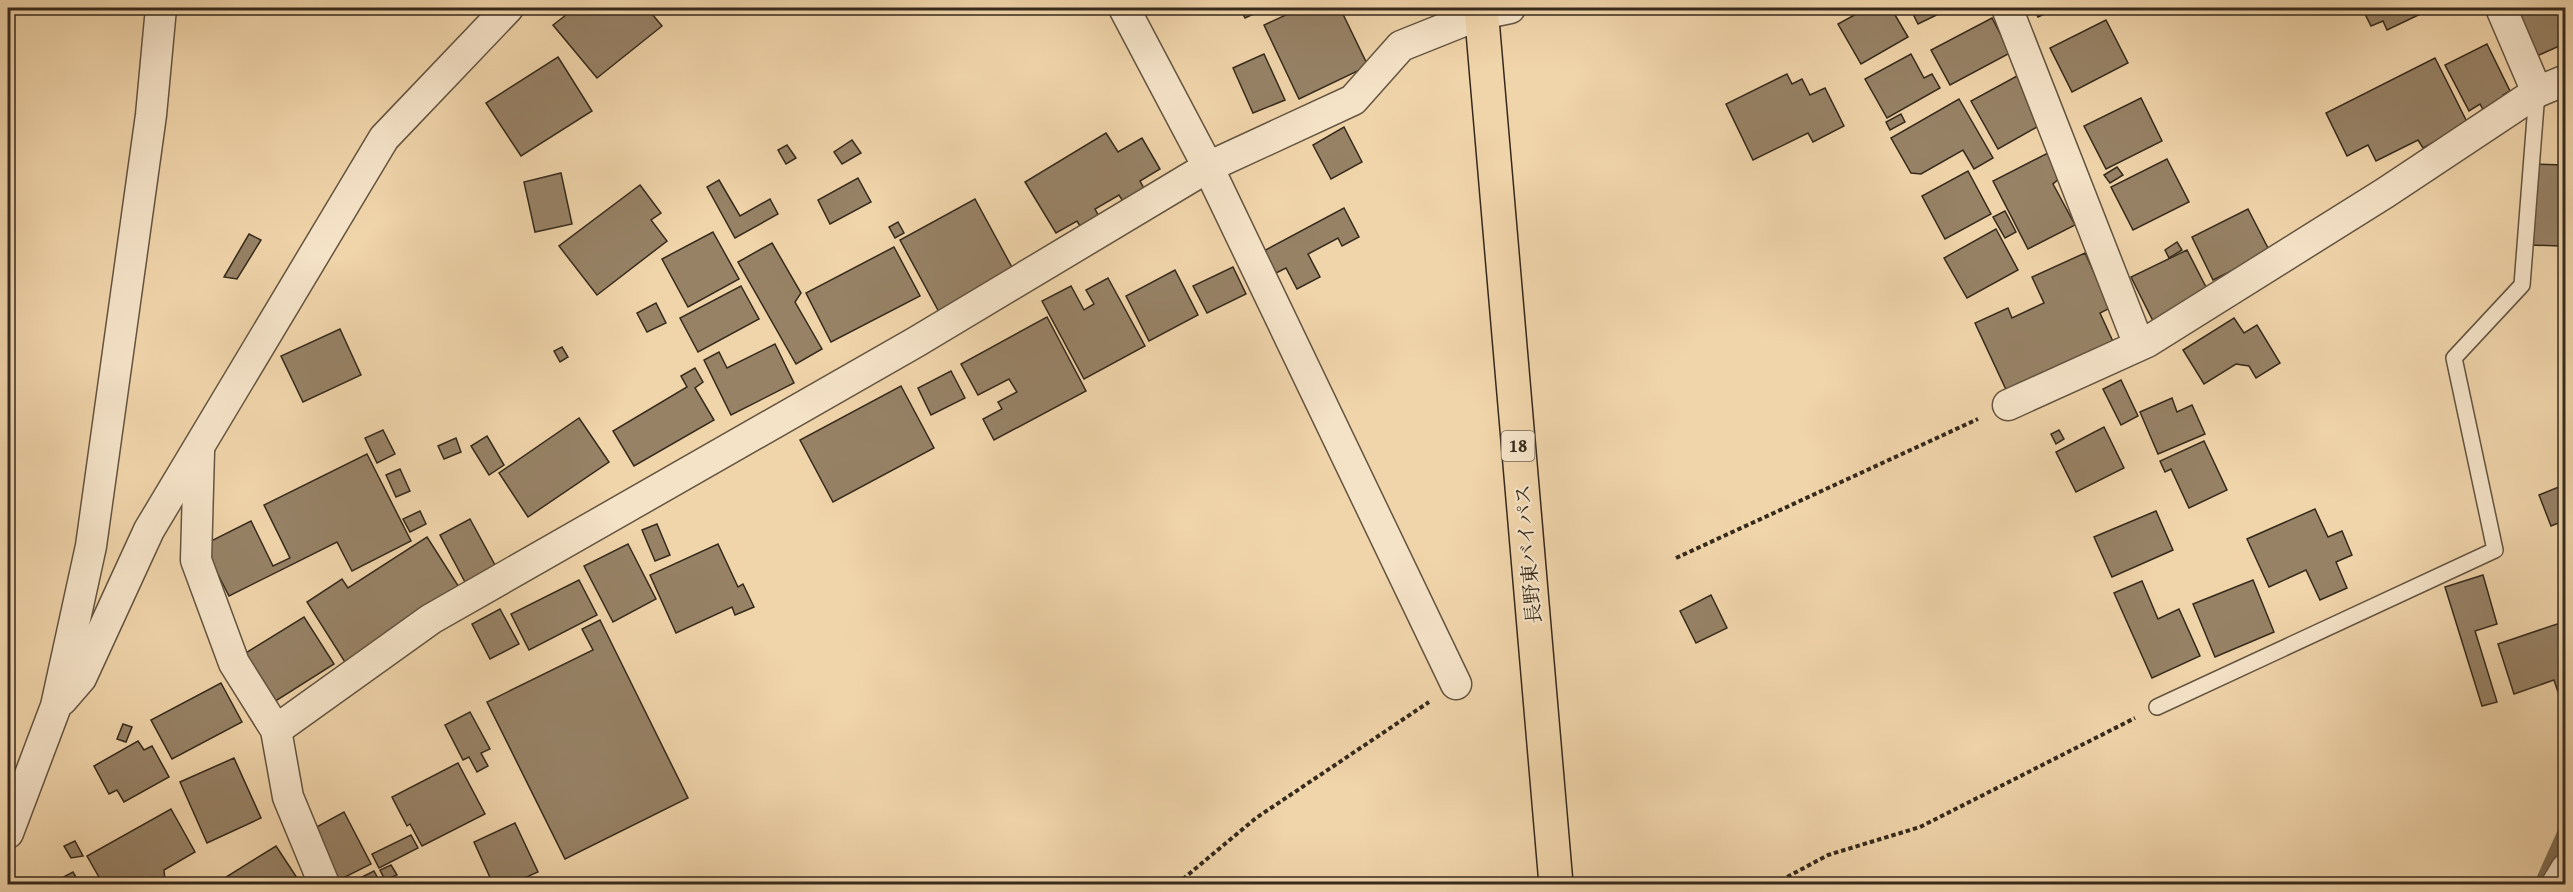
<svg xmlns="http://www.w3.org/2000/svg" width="2573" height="892" viewBox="0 0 2573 892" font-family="'Gentium Book Plus','Noto Serif JP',serif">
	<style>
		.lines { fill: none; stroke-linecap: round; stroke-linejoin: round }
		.stream { stroke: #806d54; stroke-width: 10 }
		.building { fill: #978266; stroke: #362a1c; stroke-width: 1.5 }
		.service-casing { stroke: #645440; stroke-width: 18 }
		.minor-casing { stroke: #645440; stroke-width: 33 }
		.trunk-casing { stroke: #362a1c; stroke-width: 36 }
		.path { stroke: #362a1c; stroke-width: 4; stroke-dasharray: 4.5 3; stroke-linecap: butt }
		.service { stroke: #f5e3c8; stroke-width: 15 }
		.minor { stroke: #f5e3c8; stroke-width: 30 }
		.trunk { stroke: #f0d4aa; stroke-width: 33 }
		.labels { text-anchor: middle; stroke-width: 4.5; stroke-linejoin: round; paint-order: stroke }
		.shield { fill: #f5e3c8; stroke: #6f6250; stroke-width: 1.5 }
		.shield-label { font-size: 18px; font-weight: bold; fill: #362a1c }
		.street-label { font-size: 20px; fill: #362a1c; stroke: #f5e3c8 }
	</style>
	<rect width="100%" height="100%" fill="#f0d4aa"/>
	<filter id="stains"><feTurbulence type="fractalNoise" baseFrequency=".00333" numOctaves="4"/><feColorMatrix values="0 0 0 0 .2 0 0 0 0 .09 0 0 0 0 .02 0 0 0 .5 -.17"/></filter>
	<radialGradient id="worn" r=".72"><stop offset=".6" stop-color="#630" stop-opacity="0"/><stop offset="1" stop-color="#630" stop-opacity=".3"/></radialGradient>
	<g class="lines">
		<!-- stream -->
		<polyline class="stream" points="2539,884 2566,824"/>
	</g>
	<!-- building -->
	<g class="building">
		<polygon points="575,8 647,8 662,26 597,78 553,25"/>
		<polygon points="1240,8 1256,8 1258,12 1245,18"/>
		<polygon points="1301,8 1340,8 1368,66 1299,99 1264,25"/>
		<polygon points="1867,8 1891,8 1908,37 1861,64 1838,24"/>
		<polygon points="1910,8 1951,8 1918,24"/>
		<polygon points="2034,8 2057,8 2038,17"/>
		<polygon points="2362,8 2433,8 2387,30 2383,21 2371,26"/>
		<polygon points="2516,8 2566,8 2566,43 2537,56"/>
		<polygon points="1992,18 2010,53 1950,85 1931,50"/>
		<polygon points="2106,20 2128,63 2072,92 2050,48"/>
		<polygon points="2487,44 2510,91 2503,95 2507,104 2486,115 2480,104 2469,111 2445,65"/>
		<polygon points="1264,54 1285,100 1253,113 1233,68"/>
		<polygon points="1911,54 1924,78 1932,74 1940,88 1887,118 1865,79"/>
		<polygon points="558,57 592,111 521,156 486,103"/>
		<polygon points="2435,58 2468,124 2423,148 2418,140 2376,161 2368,145 2347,156 2326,113"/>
		<polygon points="1787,74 1792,84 1802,79 1810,95 1825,88 1844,126 1813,142 1808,133 1753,160 1726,104"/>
		<polygon points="2017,76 2044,123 1998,149 1971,101"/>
		<polygon points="2141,98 2162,141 2106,169 2084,126"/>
		<polygon points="1959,99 1993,158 1974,169 1963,150 1921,174 1911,173 1891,138"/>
		<polygon points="1901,114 1905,122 1890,130 1886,122"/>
		<polygon points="1344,127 1362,162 1331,179 1313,145"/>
		<polygon points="1106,133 1118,152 1142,138 1160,169 1140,181 1145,190 1124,203 1119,195 1095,209 1101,220 1083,231 1077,221 1056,233 1025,182"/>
		<polygon points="852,140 861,153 842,164 834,152"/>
		<polygon points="787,145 796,158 786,164 778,150"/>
		<polygon points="2050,152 2062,176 2053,184 2075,225 2028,249 1993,181"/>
		<polygon points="2167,159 2189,202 2133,230 2111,187"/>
		<polygon points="2535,164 2564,165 2560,246 2531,245"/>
		<polygon points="2117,167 2123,175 2110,183 2104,175"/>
		<polygon points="1968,171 1991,214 1945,239 1922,196"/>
		<polygon points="561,173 572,224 535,232 524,182"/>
		<polygon points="858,178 871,202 830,224 818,200"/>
		<polygon points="719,180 740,216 770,199 778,214 735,238 707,187"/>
		<polygon points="640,185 661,213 651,220 667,241 597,295 559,246"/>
		<polygon points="975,199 1014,271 939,312 900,240"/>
		<polygon points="1344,208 1359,237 1342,246 1338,238 1308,254 1320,277 1297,289 1286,268 1272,275 1260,253"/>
		<polygon points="2248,209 2270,252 2213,280 2192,237"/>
		<polygon points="2005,211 2016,232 2005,238 1993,217"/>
		<polygon points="898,222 904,233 895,238 889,227"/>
		<polygon points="1996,229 2018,270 1967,298 1944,258"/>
		<polygon points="713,232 739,279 688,307 662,259"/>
		<polygon points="249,234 261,240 237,279 224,277"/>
		<polygon points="2177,242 2182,250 2169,258 2165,250"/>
		<polygon points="772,243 801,293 795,302 822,349 796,364 738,262"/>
		<polygon points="894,247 920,296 831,342 806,293"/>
		<polygon points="2187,250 2209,293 2153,321 2131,277"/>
		<polygon points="2085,253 2110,308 2100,313 2116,348 2009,396 1975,323 2008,308 2012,318 2044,303 2032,277"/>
		<polygon points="1233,267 1246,294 1207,313 1193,286"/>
		<polygon points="1175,270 1198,315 1149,341 1126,296"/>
		<polygon points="1108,278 1145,346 1084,379 1042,301 1071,286 1084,310 1094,304 1086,290"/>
		<polygon points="741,286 759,319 698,352 680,318"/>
		<polygon points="656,303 666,323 647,332 637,313"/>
		<polygon points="1047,317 1086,391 994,440 983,419 1002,409 998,402 1017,392 1009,379 978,395 961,364"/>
		<polygon points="2234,318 2244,333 2257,325 2280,363 2256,378 2249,366 2236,364 2204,384 2183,350"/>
		<polygon points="340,329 361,375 303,402 281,356"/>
		<polygon points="775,344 794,383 731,415 704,360 719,352 727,368"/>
		<polygon points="562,347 568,357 560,362 554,351"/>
		<polygon points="695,368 703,382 695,388 714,420 634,466 613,431 687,387 681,376"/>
		<polygon points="951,371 965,398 931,415 918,388"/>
		<polygon points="2121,380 2138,416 2121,425 2103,389"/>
		<polygon points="901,386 934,448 833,502 800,440"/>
		<polygon points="2172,398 2177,412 2192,405 2205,434 2158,454 2140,412"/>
		<polygon points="579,418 609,462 528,517 499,473"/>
		<polygon points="2104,427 2124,468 2076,492 2056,452"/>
		<polygon points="383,430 395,454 377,463 365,438"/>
		<polygon points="2059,430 2064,439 2056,444 2051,434"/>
		<polygon points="487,436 504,465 489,475 471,446"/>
		<polygon points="456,438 461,452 444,459 438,446"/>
		<polygon points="2204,441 2227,490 2189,508 2171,469 2165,472 2160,461"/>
		<polygon points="367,454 411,541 352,571 337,542 229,596 203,545 251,521 273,566 290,558 264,505"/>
		<polygon points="400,469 410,491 396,497 386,475"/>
		<polygon points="2566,484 2566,520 2551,526 2539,495"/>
		<polygon points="2315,509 2328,537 2342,531 2352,555 2336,562 2347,588 2320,600 2306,570 2269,587 2247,539"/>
		<polygon points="420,511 426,524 410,532 403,519"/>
		<polygon points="2156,511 2173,550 2112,577 2094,537"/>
		<polygon points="470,519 495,565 465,582 440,535"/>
		<polygon points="657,524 670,555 655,561 642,530"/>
		<polygon points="427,537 464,595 350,670 307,602 342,579 348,588"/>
		<polygon points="628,544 656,599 613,622 584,566"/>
		<polygon points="718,544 738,587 743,584 754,607 735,615 732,607 676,633 650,575"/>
		<polygon points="2483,575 2497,624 2475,631 2497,702 2482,706 2445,587"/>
		<polygon points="579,580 597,615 529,650 511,614"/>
		<polygon points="2253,580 2274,632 2215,657 2193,604"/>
		<polygon points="2142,581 2158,619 2179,609 2200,656 2152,678 2114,593"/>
		<polygon points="1711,595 1727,628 1696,643 1680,611"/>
		<polygon points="500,609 519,644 490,659 472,624"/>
		<polygon points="304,617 334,664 274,702 244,654"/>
		<polygon points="600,620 688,798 565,859 487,702 593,650 582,629"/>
		<polygon points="2566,621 2566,706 2563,707 2554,680 2514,694 2498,644"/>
		<polygon points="221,683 242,722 172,759 151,720"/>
		<polygon points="470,712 490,749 481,753 488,766 477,772 469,757 463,760 445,725"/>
		<polygon points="123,724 132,727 126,742 117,739"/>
		<polygon points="138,741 144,750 152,746 169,777 124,802 117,790 109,794 94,766"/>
		<polygon points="234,758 261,818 207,843 180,782"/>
		<polygon points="458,763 485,814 422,846 410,824 407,826 392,797"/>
		<polygon points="171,809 195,852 164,870 165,881 158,884 103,884 87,856"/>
		<polygon points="344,812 371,864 337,881 311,830"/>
		<polygon points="515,823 538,872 511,884 493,884 474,842"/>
		<polygon points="411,835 418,848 379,868 372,854"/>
		<polygon points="75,841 83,856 71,858 64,846"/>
		<polygon points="276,846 301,884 215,884"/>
		<polygon points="391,865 397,875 385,880 380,870"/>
		<polygon points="374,871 381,884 348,884"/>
		<polygon points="73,872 80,884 58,884 56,881"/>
	</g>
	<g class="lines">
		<defs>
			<polyline id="service" points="2157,707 2495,550 2454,358 2522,285 2537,92"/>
			<g id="minor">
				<polyline points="2007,8 2139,345"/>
				<polyline points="2501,8 2537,92"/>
				<polyline points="2008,405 2147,342 2385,193 2537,92 2566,80"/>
				<polyline points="199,451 196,560 234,663 276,730 288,797 324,884"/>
				<polyline points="1456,684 1208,167 1353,100 1401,46 1481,14 1510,8"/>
				<polyline points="62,700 81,678 149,530 384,138 508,8"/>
				<polyline points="276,730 431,619 916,342 1208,167 1124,8"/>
				<polyline points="8,833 56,706 91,546 151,115 161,8"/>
				<polyline points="2557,884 2566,869"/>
			</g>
			<polyline id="trunk" points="1481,8 1556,884"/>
		</defs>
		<!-- service casing -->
		<use href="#service" class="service-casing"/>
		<!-- minor casing -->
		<use href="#minor" class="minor-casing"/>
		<!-- trunk casing -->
		<use href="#trunk" class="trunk-casing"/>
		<!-- path -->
		<g class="path">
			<polyline points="1676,558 1978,419"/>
			<polyline points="1177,884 1256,818 1429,702"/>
			<polyline points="1774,884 1828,855 1920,827 2135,718"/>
		</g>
		<!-- service -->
		<use href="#service" class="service"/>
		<!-- minor -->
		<use href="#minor" class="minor"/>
		<!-- trunk -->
		<use href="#trunk" class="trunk"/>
	</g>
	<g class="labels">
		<!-- shield labels -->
		<rect class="shield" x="1501.5" y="431" width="33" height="30" rx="4.5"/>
		<g class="shield-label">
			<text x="1518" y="452">18</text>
		</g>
		<!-- street labels -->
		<g class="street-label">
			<text transform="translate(1528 554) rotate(-95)" y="7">長野東バイパス</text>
		</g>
	</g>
	<!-- margin -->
	<rect width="2573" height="892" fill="none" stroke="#f0d4aa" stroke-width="30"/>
	<rect x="9" y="9" width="2555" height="874" fill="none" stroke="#362a1c" stroke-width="3"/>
	<rect x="15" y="15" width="2543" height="862" fill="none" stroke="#362a1c" stroke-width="1.5"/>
	<rect width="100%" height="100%" filter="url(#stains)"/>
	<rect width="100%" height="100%" fill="url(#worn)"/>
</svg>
